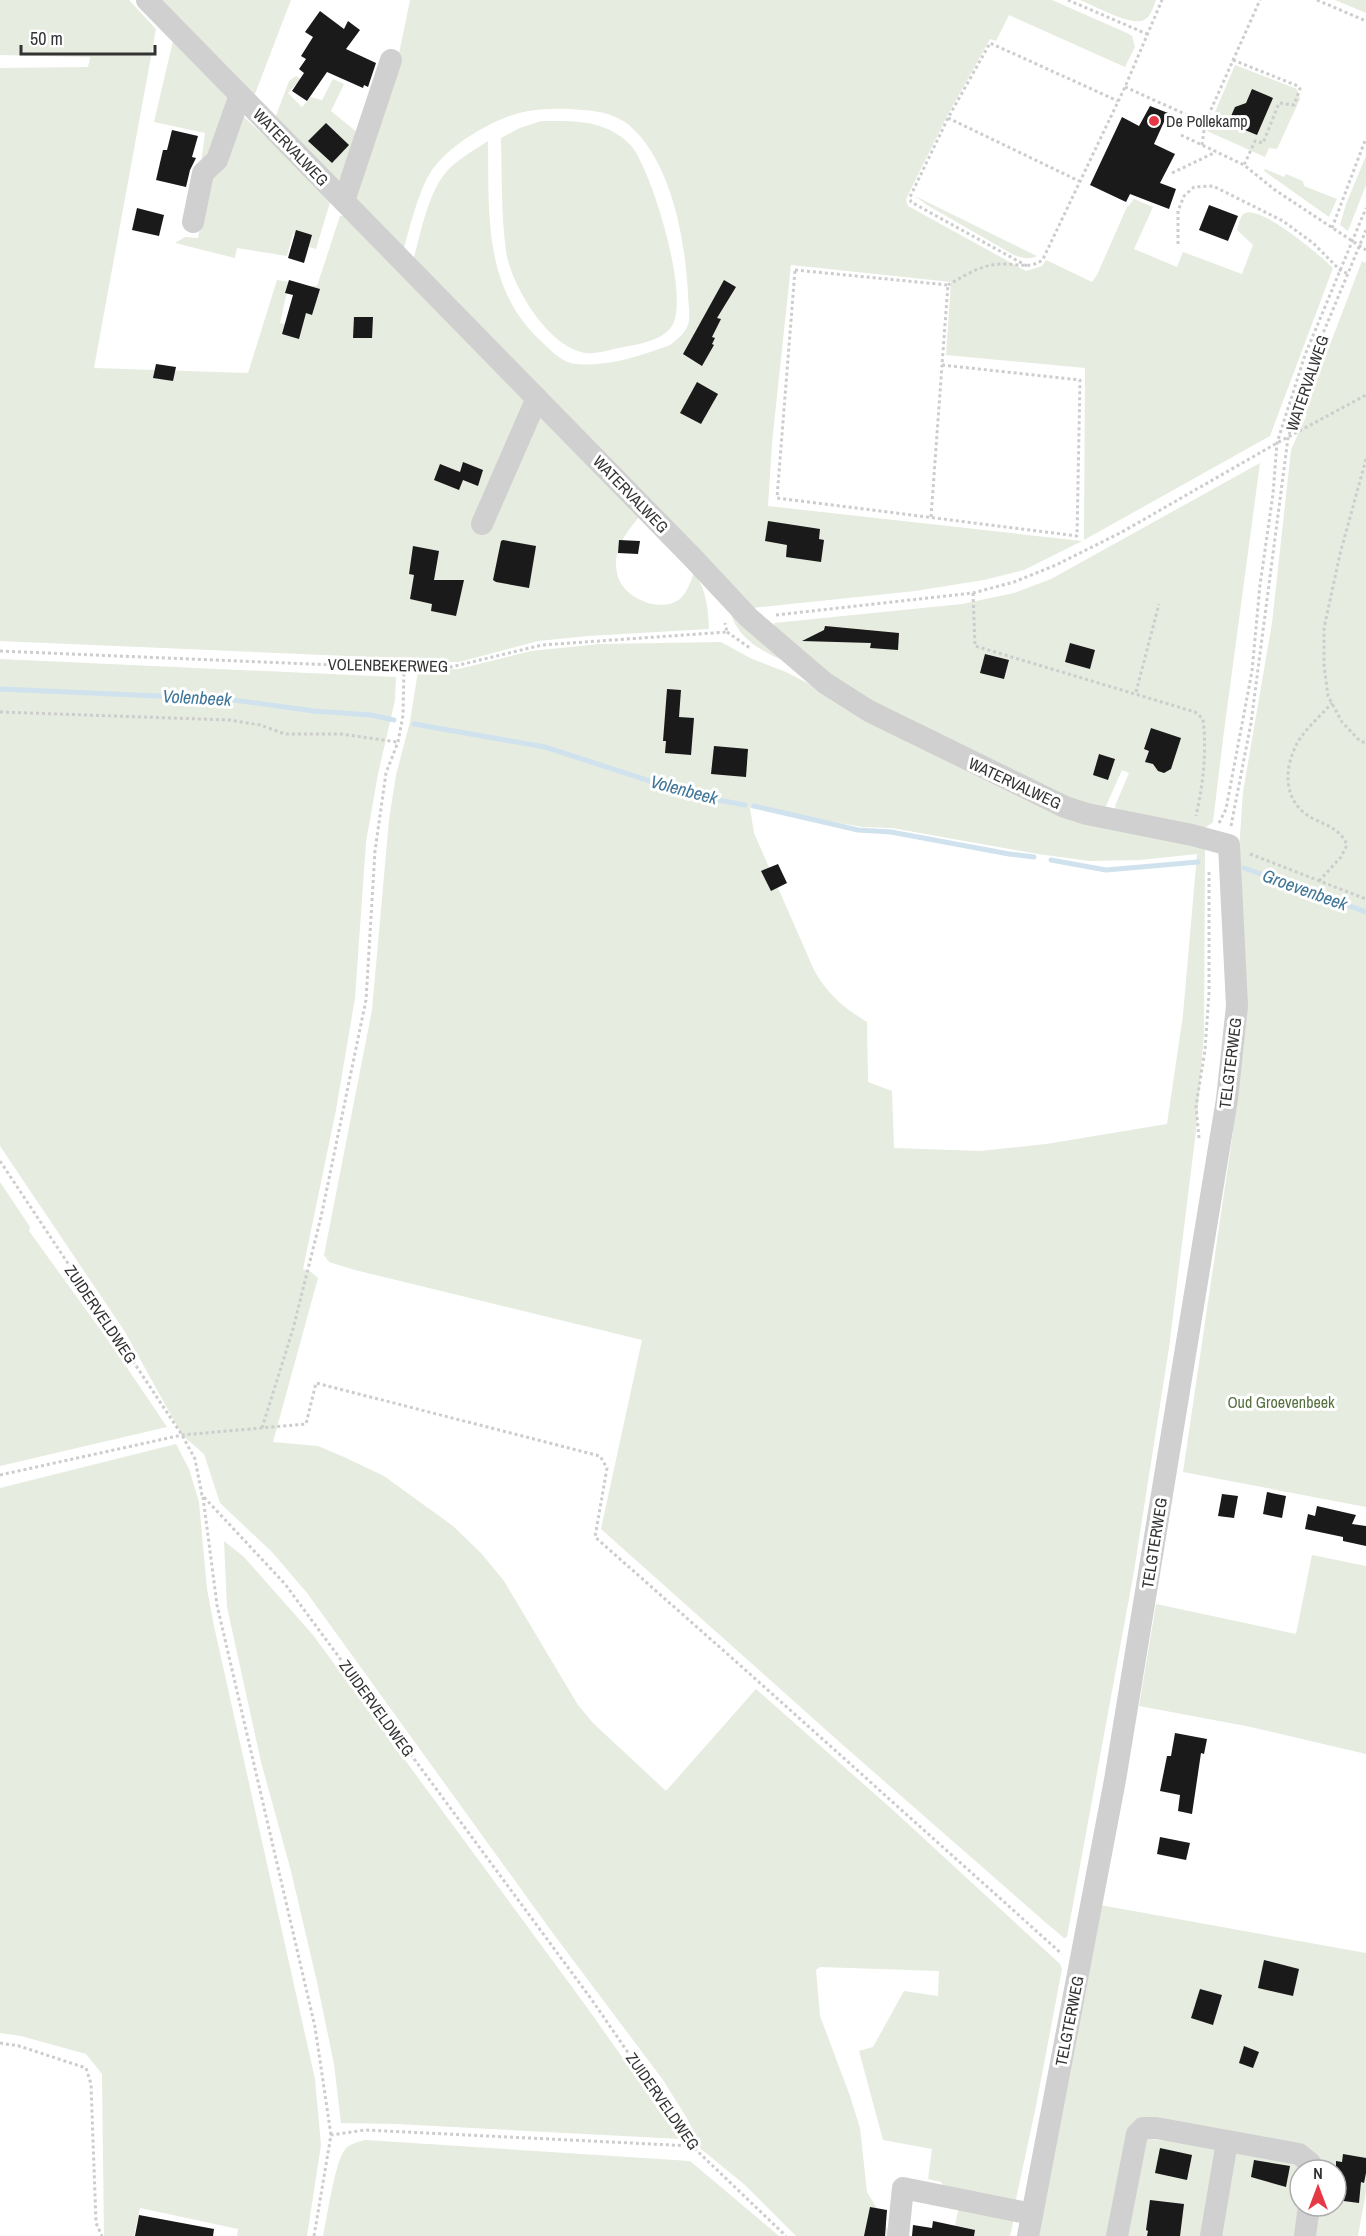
<svg xmlns="http://www.w3.org/2000/svg" width="1366" height="2236" viewBox="0 0 1366 2236" font-family="'Archivo Narrow',sans-serif">
	<style>
		.green { fill: #e6ecdf; fill-rule: evenodd }
		.lines { fill: none; stroke-linecap: round; stroke-linejoin: round }
		.stream { stroke: #cfe2ee; stroke-width: 5 }
		.building { fill: #1a1a1a }
		.path { stroke: #cdcdcd; stroke-width: 3; stroke-dasharray: 3 3; stroke-linecap: butt }
		.minor { stroke: #d0d0d0; stroke-width: 22 }
		.poi-dot { fill: #e63946; stroke: #fff; stroke-width: 2 }
		.labels { text-anchor: middle; stroke-width: 6; stroke-linejoin: round; paint-order: stroke }
		.poi-label { font-size: 16px; fill: #333; stroke: #fff; text-anchor: start }
		.street-label { font-size: 16px; fill: #333; stroke: #fff }
		.park-label { font-size: 16px; fill: #56703f; stroke: #fff }
		.water-label { font-size: 18px; font-style: italic; fill: #3f7597; stroke: #fff }
	</style>
	<rect width="100%" height="100%" fill="#fff"/>
	<!-- green -->
	<g class="green">
		<path d="M 0,0 L 129,0 L 156,29 L 94,368 L 248,373 L 277,280 L 289,282 L 280,323 L 298,326 L 307,286 L 317,286 L 340,216 L 347,216 L 641,515 C 627,531 612,550 617,573 C 621,598 662,615 681,598 C 687,592 691,581 694,573 C 707,590 708,609 709,629 L 588,636 L 538,641 L 459,662 L 401,663 L 372,657 L 0,641 L 0,68 L 88,67 L 90,57 L 0,55 Z"/>
		<polygon points="158,0 291,0 253,99"/>
		<path d="M 410,0 L 1052,0 L 1127,33 L 1132,36 L 1135,47 L 1125,67 L 1009,15 L 996,41 L 990,39 L 946,118 L 909,193 L 906,200 L 908,206 L 1026,271 L 1042,266 L 1046,260 L 1092,282 L 1097,275 L 1126,209 L 1134,199 L 1153,207 L 1134,249 L 1177,267 L 1183,252 L 1242,274 L 1253,245 L 1237,230 C 1239,225 1240,215 1245,213 C 1261,205 1321,256 1333,268 L 1270,436 L 1084,540 L 1085,368 L 946,355 L 951,282 L 791,265 L 772,443 L 768,506 L 1082,541 L 1024,570 L 984,580 L 915,591 L 752,608 L 413,261 C 420,236 427,198 443,176 C 454,161 473,151 488,141 C 489,214 483,289 542,342 C 551,351 563,363 576,364 C 609,367 639,356 670,345 C 677,340 684,334 688,325 C 691,315 688,304 688,293 C 685,240 672,162 629,125 C 615,114 599,111 582,110 C 562,108 539,108 519,113 C 490,121 450,145 432,170 C 417,193 411,225 403,251 L 355,202 L 392,88 Z"/>
		<path d="M 1080,0 L 1156,0 C 1153,7 1151,17 1144,20 C 1132,27 1093,5 1080,0 Z"/>
		<polygon points="1335,0 1366,0 1366,13"/>
		<polygon points="173,41 231,101 217,145 201,164 205,133 154,122"/>
		<polygon points="1235,65 1297,89 1300,99 1277,149 1269,148 1265,157 1207,131"/>
		<polygon points="296,76 301,79 288,93 302,107 311,97 322,100 333,79 344,84 331,111 359,134 337,185 274,121 289,81"/>
		<polygon points="241,114 331,199 316,249 309,247 311,236 293,234 287,256 237,248 235,258 175,243 185,237 198,238 213,167"/>
		<path d="M 541,121 C 568,121 596,119 620,136 C 624,139 630,144 633,148 C 653,176 690,296 672,326 C 661,343 631,345 614,349 C 606,351 595,354 587,353 C 549,349 511,285 506,251 C 501,214 502,175 501,138 L 520,128 Z"/>
		<polygon points="1366,156 1366,185 1348,231 1340,225 1346,204"/>
		<polygon points="1265,169 1284,177 1286,174 1303,181 1304,186 1337,199 1329,217 1264,171"/>
		<path d="M 915,196 L 1037,256 C 1028,260 1021,258 1012,254 L 927,205 Z"/>
		<polygon points="1362,261 1365,263 1366,261 1366,1507 1183,1472 1233,1132 1239,851 1243,792 1272,623 1291,450 1307,414 1303,415"/>
		<polygon points="1260,463 1223,739 1213,822 1205,828 1117,814 1115,806 1129,773 1122,770 1106,806 1101,809 1067,801 834,681 774,628 774,623 962,604 1014,593 1051,579"/>
		<path d="M 731,614 L 787,662 C 763,652 739,640 731,614 Z"/>
		<path d="M 721,642 L 752,659 L 786,672 L 1066,816 L 1205,849 L 1204,1034 L 1196,1131 L 1169,1348 L 1134,1571 L 1067,1937 L 1064,1938 L 1045,1922 L 844,1746 L 601,1529 L 642,1340 L 355,1270 L 329,1262 L 324,1255 L 372,1010 L 389,820 L 396,775 L 410,722 L 418,671 L 459,669 L 531,651 L 599,644 ZM 750,808 L 863,827 L 892,828 L 1038,854 L 1090,861 L 1140,860 L 1197,854 L 1183,1015 L 1167,1124 L 1046,1144 L 980,1151 L 894,1148 L 892,1091 L 868,1082 L 867,1022 C 844,1008 827,994 814,970 L 754,833 Z"/>
		<polygon points="0,659 396,677 395,700 378,774 366,842 355,998 336,1110 303,1269 311,1272 318,1278 273,1442 318,1446 344,1457 384,1476 453,1526 481,1553 504,1581 578,1705 593,1723 666,1791 756,1689 894,1811 1060,1964 1062,1969 1036,2106 1015,2204 947,2190 941,2182 928,2179 932,2149 883,2140 859,2051 873,2047 904,1991 938,1996 939,1971 820,1967 816,1970 820,2016 850,2096 860,2128 867,2192 883,2218 890,2236 796,2236 745,2185 701,2149 688,2120 663,2080 552,1932 307,1593 272,1552 220,1503 204,1454 182,1435 125,1332 0,1146"/>
		<polygon points="0,1182 30,1227 29,1231 113,1347 167,1427 0,1466"/>
		<polygon points="176,1444 189,1469 199,1502 207,1589 214,1626 315,2079 321,2145 307,2236 237,2236 238,2229 140,2208 134,2236 104,2236 102,2074 86,2054 21,2036 0,2033 0,1488"/>
		<polygon points="224,1541 244,1557 313,1635 586,2006 680,2139 396,2124 341,2123 334,2064 317,1982 291,1871 261,1762 227,1607"/>
		<polygon points="1312,1555 1366,1566 1366,1754 1251,1727 1139,1706 1156,1604 1296,1634"/>
		<polygon points="1100,1905 1366,1953 1366,2192 1358,2236 1311,2236 1315,2206 1336,2206 1336,2170 1318,2170 1147,2120 1109,2236 1038,2236"/>
		<polygon points="1142,2138 1217,2147 1202,2236 1123,2236"/>
		<path d="M 365,2140 L 690,2161 L 779,2236 L 323,2236 C 327,2218 335,2163 344,2151 C 348,2144 358,2142 365,2140 Z"/>
		<polygon points="1233,2151 1294,2160 1304,2168 1300,2170 1297,2236 1219,2236"/>
		<polygon points="959,2206 1014,2218 1010,2236 953,2236"/>
	</g>
	<g class="lines">
		<!-- stream -->
		<g class="stream">
			<polyline points="0,689 226,699 314,711 371,715 394,720"/>
			<polyline points="414,724 545,747 696,796 745,805"/>
			<polyline points="754,806 858,830 891,832 1009,854 1034,857"/>
			<polyline points="1051,860 1106,870 1198,862"/>
			<polyline points="1244,868 1366,912"/>
		</g>
	</g>
	<!-- building -->
	<g class="building">
		<polygon points="320,11 344,29 348,21 360,30 346,49 376,63 368,87 364,85 363,88 327,72 307,101 292,91 304,73 299,69 306,59 301,56 313,37 305,32"/>
		<polygon points="1252,89 1273,98 1257,135 1228,123 1235,107 1246,103"/>
		<polygon points="1150,106 1168,113 1154,144 1175,154 1160,183 1176,189 1169,209 1130,194 1126,202 1090,185 1122,117 1139,126"/>
		<polygon points="326,123 349,145 332,163 308,141"/>
		<polygon points="172,130 198,136 192,157 196,158 190,170 186,187 156,180 163,150 167,150"/>
		<polygon points="1209,205 1238,216 1228,241 1199,230"/>
		<polygon points="137,208 164,215 159,236 132,230"/>
		<polygon points="296,230 312,235 304,263 288,258"/>
		<polygon points="289,280 320,289 312,315 306,313 299,339 282,334 293,295 285,293"/>
		<polygon points="724,280 736,287 717,318 721,319 712,337 715,338 712,344 714,345 702,366 683,354"/>
		<polygon points="354,317 373,317 372,338 353,338"/>
		<polygon points="156,364 176,367 173,381 153,378"/>
		<polygon points="697,382 718,394 701,424 680,413"/>
		<polygon points="463,462 483,470 478,486 463,480 459,490 434,480 440,464 460,472"/>
		<polygon points="768,521 820,529 819,539 824,540 821,562 786,557 787,545 765,541"/>
		<polygon points="503,540 536,546 529,588 496,582 493,580 501,541"/>
		<polygon points="619,540 640,541 638,554 618,553"/>
		<polygon points="413,546 439,551 434,580 464,580 456,616 431,611 432,604 410,599 414,575 409,574"/>
		<polygon points="825,626 899,633 898,650 870,648 871,643 802,641 824,630"/>
		<polygon points="1070,643 1095,650 1090,669 1065,662"/>
		<polygon points="985,654 1009,660 1004,679 980,673"/>
		<polygon points="667,689 681,690 679,717 694,718 691,755 665,753 666,741 663,741"/>
		<polygon points="1151,728 1181,738 1171,769 1164,773 1158,771 1153,764 1145,762 1149,751 1144,749"/>
		<polygon points="714,746 748,749 746,777 711,774"/>
		<polygon points="1099,754 1115,759 1108,780 1093,775"/>
		<polygon points="778,864 787,883 771,891 761,871"/>
		<polygon points="1267,1492 1286,1496 1282,1518 1263,1514"/>
		<polygon points="1222,1494 1238,1496 1234,1518 1218,1516"/>
		<polygon points="1317,1506 1356,1515 1352,1524 1366,1526 1366,1546 1343,1541 1343,1537 1305,1529 1308,1514 1315,1516"/>
		<polygon points="1175,1733 1207,1739 1204,1754 1201,1753 1192,1814 1178,1811 1180,1795 1160,1791 1167,1756 1171,1756"/>
		<polygon points="1160,1837 1190,1843 1186,1860 1157,1854"/>
		<polygon points="1264,1960 1299,1969 1293,1996 1258,1988"/>
		<polygon points="1200,1989 1222,1995 1213,2025 1191,2018"/>
		<polygon points="1244,2046 1259,2052 1253,2068 1239,2063"/>
		<polygon points="1160,2148 1192,2155 1187,2180 1155,2173"/>
		<polygon points="1343,2154 1366,2158 1366,2173 1364,2183 1361,2182 1359,2203 1336,2200 1336,2161 1342,2162"/>
		<polygon points="1254,2160 1290,2166 1286,2187 1251,2177"/>
		<polygon points="1150,2200 1184,2204 1180,2236 1147,2236 1148,2231 1146,2230"/>
		<polygon points="870,2207 887,2210 885,2236 864,2236"/>
		<polygon points="139,2215 214,2229 213,2236 135,2236"/>
		<polygon points="933,2221 975,2230 974,2236 912,2236 913,2225 932,2228"/>
	</g>
	<g class="lines">
		<!-- path -->
		<g class="path">
			<polyline points="1068,0 1147,34"/>
			<polyline points="1317,0 1366,21"/>
			<polyline points="1233,60 1298,86 1300,89 1294,105 1279,103 1263,143 1255,141 1244,165"/>
			<polyline points="1125,87 1205,123 1260,0"/>
			<polyline points="948,118 1079,181"/>
			<polyline points="1181,135 1244,165 1275,190 1366,250"/>
			<polyline points="1202,145 1205,123"/>
			<polyline points="1172,173 1216,152"/>
			<polyline points="1332,228 1366,138"/>
			<polyline points="1178,244 1178,211 1184,196 1194,187 1213,186 1283,221 1313,243 1340,270 1348,274"/>
			<polyline points="1027,266 911,202 910,197 948,118 990,43 1118,101"/>
			<polygon points="795,270 948,285 942,365 1080,380 1077,536 777,498"/>
			<path d="M 948,285 C 964,276 982,264 1001,264 C 1015,263 1032,270 1043,259 L 1125,87 L 1162,0"/>
			<polyline points="1366,459 1340,554 1324,628 1324,665 1328,696 1342,722 1360,741 1366,743"/>
			<polyline points="931,517 942,365"/>
			<path d="M 973,593 L 975,646 L 1195,712 L 1203,719 C 1207,752 1203,784 1196,816"/>
			<polyline points="776,615 973,593 1014,582 1056,565 1122,532 1277,443 1366,395"/>
			<polyline points="727,632 750,648"/>
			<polyline points="0,651 404,668 451,667 542,645 727,632 725,623"/>
			<polyline points="1136,692 1159,604"/>
			<polyline points="0,712 229,720 260,725 285,734 341,734 397,742"/>
			<polyline points="1219,823 1226,809 1252,671 1260,585 1273,494 1277,443 1305,355 1366,208"/>
			<polyline points="1231,826 1251,723 1288,438 1314,355 1366,230"/>
			<polyline points="1250,854 1366,899"/>
			<path d="M 1319,881 L 1341,857 L 1347,845 C 1340,828 1327,826 1312,818 C 1281,801 1283,764 1301,737 C 1310,725 1322,714 1332,703"/>
			<polyline points="1199,1138 1196,1106 1205,1050 1209,993 1209,870"/>
			<polyline points="0,1161 182,1435 195,1459 202,1495 285,1584 592,2000 692,2146 786,2236"/>
			<polyline points="262,1428 293,1329 321,1217 366,1000 375,851 386,773 398,742 403,715 404,668"/>
			<polyline points="0,1475 182,1435 306,1424 316,1383 600,1456 607,1468 595,1537 750,1674 1062,1954"/>
			<polyline points="203,1497 217,1605 315,2027 331,2135"/>
			<polyline points="0,2043 19,2046 86,2068 91,2084 96,2223 102,2236"/>
			<polyline points="314,2236 331,2135 365,2130 692,2146"/>
		</g>
		<!-- minor -->
		<g class="minor">
			<polyline points="147,0 693,558 749,618 825,683 869,711 1065,807 1087,814 1192,835 1229,845 1237,1006 1227,1099 1115,1780 1028,2236"/>
			<polyline points="344,201 391,60"/>
			<polyline points="193,222 203,173 217,160 240,95"/>
			<polyline points="482,524 537,398"/>
			<polyline points="898,2236 903,2188 1032,2214"/>
			<polyline points="1117,2236 1137,2134 1143,2128 1156,2128 1299,2154 1310,2163 1311,2170"/>
			<polyline points="1211,2236 1227,2142"/>
			<polyline points="1305,2236 1309,2206"/>
		</g>
	</g>
	<!-- markers -->
	<circle class="poi-dot" cx="1154" cy="121" r="6"/>
	<g class="labels">
		<!-- poi labels -->
		<g class="poi-label">
			<text x="1166" y="127">De Pollekamp</text>
		</g>
		<!-- street labels -->
		<g class="street-label">
			<text transform="translate(291 147) rotate(46)" y="6">WATERVALWEG</text>
			<text transform="translate(1307 383) rotate(-71)" y="6">WATERVALWEG</text>
			<text transform="translate(631 494) rotate(46)" y="6">WATERVALWEG</text>
			<text transform="translate(388 665) rotate(1)" y="6">VOLENBEKERWEG</text>
			<text transform="translate(1015 783) rotate(25)" y="6">WATERVALWEG</text>
			<text transform="translate(1230 1063) rotate(-83)" y="6">TELGTERWEG</text>
			<text transform="translate(101 1314) rotate(56)" y="6">ZUIDERVELDWEG</text>
			<text transform="translate(1154 1543) rotate(-81)" y="6">TELGTERWEG</text>
			<text transform="translate(377 1708) rotate(54)" y="6">ZUIDERVELDWEG</text>
			<text transform="translate(1069 2021) rotate(-79)" y="6">TELGTERWEG</text>
			<text transform="translate(663 2101) rotate(55)" y="6">ZUIDERVELDWEG</text>
		</g>
		<!-- park labels -->
		<g class="park-label">
			<text x="1281" y="1408">Oud Groevenbeek</text>
		</g>
		<!-- water labels -->
		<g class="water-label">
			<text transform="translate(197 698) rotate(3)" y="6">Volenbeek</text>
			<text transform="translate(684 790) rotate(15)" y="6">Volenbeek</text>
			<text transform="translate(1305 890) rotate(20)" y="6">Groevenbeek</text>
		</g>
	</g>
	<!-- north arrow -->
	<g transform="translate(1318 2188)"><circle r="28" fill="#ffffff" stroke="#adadad" stroke-width="1.5"/>
	<path d="M0-4.5L10 22L0 15L-10 22Z" fill="#e63946"/>
	<text y="-9" font-size="16" font-weight="bold" text-anchor="middle" fill="#333333">N</text>
	</g>
	<!-- scale -->
	<path d="M21 45v9h134v-9" fill="none" stroke="#333333" stroke-width="3"/>
	<text x="30" y="45" font-size="18" fill="#333333" stroke="#ffffff" stroke-width="4.5" paint-order="stroke">50 m</text>
</svg>
